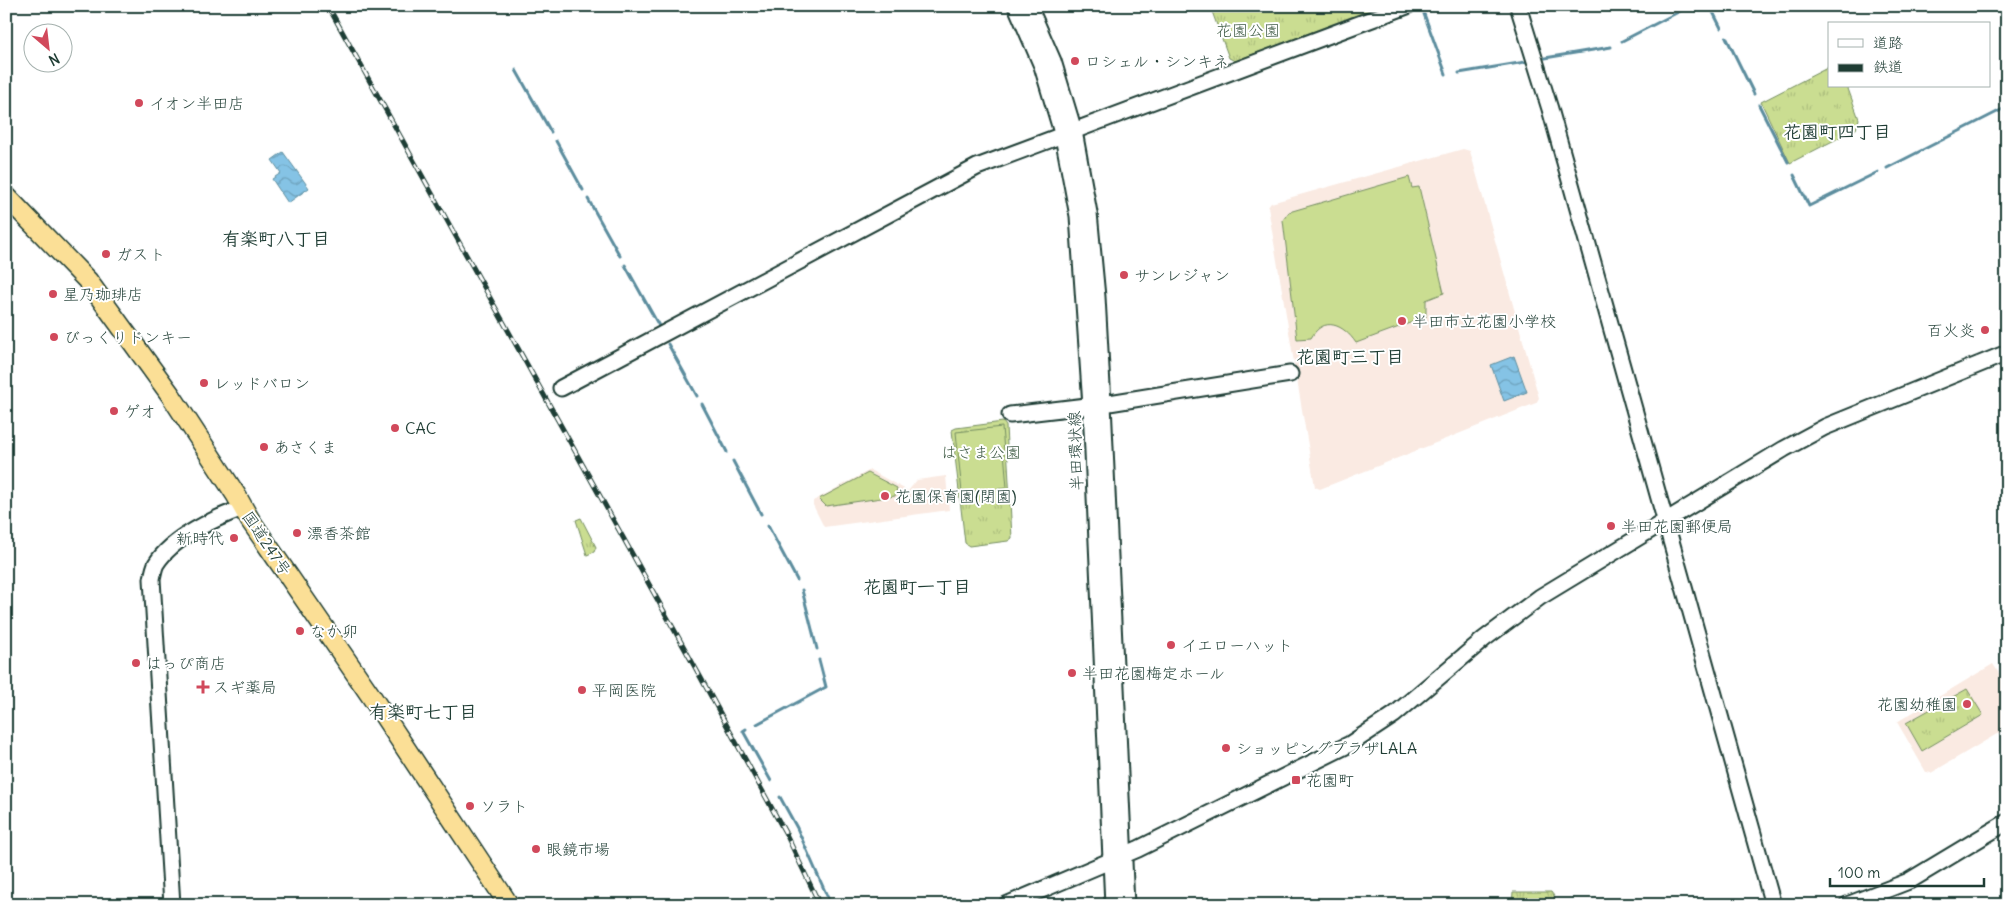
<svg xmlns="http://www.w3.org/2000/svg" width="2013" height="911" viewBox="0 0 2013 911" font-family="Delius,'Klee One',sans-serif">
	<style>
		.built { fill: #faeae2 }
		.grass { fill: url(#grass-tufts); stroke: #748d62 }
		.garden { fill: #cadd91; stroke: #748d62 }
		.water { fill: url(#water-waves); stroke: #5c8d9e }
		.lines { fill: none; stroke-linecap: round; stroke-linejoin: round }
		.stream { stroke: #5c8d9e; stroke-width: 3 }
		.secondary-casing { stroke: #1f3d34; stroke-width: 19 }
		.highway-casing { stroke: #1f3d34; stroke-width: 22 }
		.secondary { stroke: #fff; stroke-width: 15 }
		.highway { stroke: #fbdf96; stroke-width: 19 }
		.rail-casing { stroke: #1f3d34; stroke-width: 5 }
		.rail { stroke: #fff; stroke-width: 3; stroke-dasharray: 9; stroke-linecap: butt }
		.poi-dot { fill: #d1495b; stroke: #fff; stroke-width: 2 }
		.labels { text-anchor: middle; stroke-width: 4; stroke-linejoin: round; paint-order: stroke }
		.park-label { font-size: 16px; fill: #415d47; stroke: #fff }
		.poi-label { font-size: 16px; fill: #1f3d34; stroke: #fff; text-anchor: start }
		.street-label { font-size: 16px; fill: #1f3d34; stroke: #fff }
		.neighbourhood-label { font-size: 18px; font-weight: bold; fill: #1f3d34; stroke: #fff }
	</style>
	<defs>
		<pattern id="grass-tufts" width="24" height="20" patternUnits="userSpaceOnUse" patternTransform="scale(1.25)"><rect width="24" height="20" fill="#cadd91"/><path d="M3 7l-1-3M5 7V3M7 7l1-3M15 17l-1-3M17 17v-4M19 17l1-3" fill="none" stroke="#adbf7e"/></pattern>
		<pattern id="water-waves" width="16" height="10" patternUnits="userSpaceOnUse" patternTransform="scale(1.25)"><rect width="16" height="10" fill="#85c3e5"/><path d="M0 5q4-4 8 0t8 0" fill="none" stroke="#6ca0ba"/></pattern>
	</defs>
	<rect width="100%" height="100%" fill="#fff"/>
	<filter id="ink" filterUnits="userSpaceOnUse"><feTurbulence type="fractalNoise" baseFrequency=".02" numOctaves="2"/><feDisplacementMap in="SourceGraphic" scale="10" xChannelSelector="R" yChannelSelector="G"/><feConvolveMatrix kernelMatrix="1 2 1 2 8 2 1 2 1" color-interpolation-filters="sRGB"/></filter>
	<g filter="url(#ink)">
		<!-- built -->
		<g class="built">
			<polygon points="1463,149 1470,151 1539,398 1536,403 1320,489 1315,487 1268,207 1271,203"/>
			<polygon points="870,470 908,491 917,480 946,476 949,510 824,527 813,505 813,501"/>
			<polygon points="1993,664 2007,686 2007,728 1931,773 1926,772 1897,722"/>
		</g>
		<!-- grass -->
		<g class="grass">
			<polygon points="1210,6 1380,6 1235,61 1229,58"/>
			<polygon points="1829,67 1829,86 1847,86 1859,119 1856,129 1790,163 1761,102"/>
			<polygon points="1003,422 1006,426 1012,538 1008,541 969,546 965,543 952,430 956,428"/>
			<polygon points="581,518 596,547 594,552 587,555 576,520"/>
			<polygon points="1967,689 1983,715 1922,751 1906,723"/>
			<polygon points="1513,892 1551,892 1554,896 1556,905 1512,905"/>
		</g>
		<!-- garden -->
		<g class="garden">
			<path d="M 1409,177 L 1412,188 L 1419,187 L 1444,293 L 1426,300 L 1426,317 L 1356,343 C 1344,325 1324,315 1311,338 L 1297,339 L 1283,220 L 1289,212 Z"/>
			<polygon points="1002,427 1007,488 962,493 956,432"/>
			<polygon points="868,473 897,488 895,496 826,506 819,499"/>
		</g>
		<!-- water -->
		<g class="water">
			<polygon points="283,152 309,188 288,203 272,179 281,173 272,160"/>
			<polygon points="1514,356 1527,392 1504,401 1491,365"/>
		</g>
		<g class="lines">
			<!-- stream -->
			<g class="stream">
				<polyline points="1710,6 1721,28"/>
				<polyline points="1424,14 1446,74"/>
				<polyline points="1726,37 1754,94"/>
				<polyline points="1622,41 1690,6"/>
				<polyline points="1545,58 1611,47"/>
				<polyline points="516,70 551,132"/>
				<polyline points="1459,73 1525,62"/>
				<polyline points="1759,105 1788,162"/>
				<polyline points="556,141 583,190"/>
				<polyline points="1887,168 2007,107"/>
				<polyline points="1794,175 1809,206 1878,172"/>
				<polyline points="588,199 620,256"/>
				<polyline points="625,265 659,326"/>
				<polyline points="668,344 697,396"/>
				<polyline points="702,404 727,452"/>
				<polyline points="733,461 761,514"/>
				<polyline points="768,526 797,580"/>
				<polyline points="802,590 817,649"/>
				<polyline points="757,724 826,687 819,660"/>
				<polyline points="746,729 743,731 771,781"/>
				<polyline points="780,797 797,828 831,905"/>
			</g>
			<defs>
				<g id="secondary">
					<polyline points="1016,6 1042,66 1063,136 1078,216 1091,406 1113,905"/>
					<polyline points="1029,6 1053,61 1074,131 1089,213 1097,297 1103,404 1126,905"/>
					<polyline points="1518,6 1550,109 1773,905"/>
					<polyline points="561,388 977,167 1407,6"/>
					<polyline points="1010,415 1103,404 1290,374"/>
					<path d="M 172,905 L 152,579 C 153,574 154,568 156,564 C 172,538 215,518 243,508"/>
					<polyline points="1006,905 1138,849 1350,744 1394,715 1484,639 1540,597 1784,449 1825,427 2007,353"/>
					<polyline points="1847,905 1909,881 2007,822"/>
				</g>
				<polyline id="highway" points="6,196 88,281 170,394 236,495 250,520 371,696 509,905"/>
			</defs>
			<!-- secondary casing -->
			<use href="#secondary" class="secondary-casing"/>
			<!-- highway casing -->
			<use href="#highway" class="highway-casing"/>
			<!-- secondary -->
			<use href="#secondary" class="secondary"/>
			<!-- highway -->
			<use href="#highway" class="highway"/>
			<defs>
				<polyline id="rail" points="328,6 701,678 787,836 820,905"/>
			</defs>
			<!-- rail casing -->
			<use href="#rail" class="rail-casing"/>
			<!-- rail -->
			<use href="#rail" class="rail"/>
		</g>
	</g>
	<!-- markers -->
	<g class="poi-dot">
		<circle cx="1075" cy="61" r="5"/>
		<circle cx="139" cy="103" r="5"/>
		<circle cx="106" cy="254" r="5"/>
		<circle cx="1124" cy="275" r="5"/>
		<circle cx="53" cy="294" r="5"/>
		<circle cx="1402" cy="321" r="5"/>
		<circle cx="1985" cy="330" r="5"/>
		<circle cx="54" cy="337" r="5"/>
		<circle cx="204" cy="383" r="5"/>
		<circle cx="114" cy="411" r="5"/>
		<circle cx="395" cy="428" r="5"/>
		<circle cx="264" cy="447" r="5"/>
		<circle cx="885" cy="496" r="5"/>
		<circle cx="1611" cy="526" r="5"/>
		<circle cx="297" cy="533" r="5"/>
		<circle cx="234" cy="538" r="5"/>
		<circle cx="300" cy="631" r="5"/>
		<circle cx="1171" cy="645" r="5"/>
		<circle cx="136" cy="663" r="5"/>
		<circle cx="1072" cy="673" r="5"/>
		<path d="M200.5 679.5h5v5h5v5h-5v5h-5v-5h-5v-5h5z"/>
		<circle cx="582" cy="690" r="5"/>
		<circle cx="1967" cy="704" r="5"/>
		<circle cx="1226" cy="748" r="5"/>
		<rect x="1291" y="775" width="10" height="10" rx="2.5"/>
		<circle cx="470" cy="806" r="5"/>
		<circle cx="536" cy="849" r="5"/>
	</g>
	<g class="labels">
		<!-- park labels -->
		<g class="park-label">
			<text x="1248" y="36">花園公園</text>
			<text x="981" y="458">はさま公園</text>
		</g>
		<!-- poi labels -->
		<g class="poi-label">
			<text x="1085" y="67">ロシェル・シンキネ</text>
			<text x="149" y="109">イオン半田店</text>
			<text x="116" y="260">ガスト</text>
			<text x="1134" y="281">サンレジャン</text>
			<text x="63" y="300">星乃珈琲店</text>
			<text x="1412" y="327">半田市立花園小学校</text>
			<text x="1975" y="336" text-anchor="end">百火炎</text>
			<text x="64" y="343">びっくりドンキー</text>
			<text x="214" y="389">レッドバロン</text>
			<text x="124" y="417">ゲオ</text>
			<text x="405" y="434">CAC</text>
			<text x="274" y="453">あさくま</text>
			<text x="895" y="502">花園保育園(閉園)</text>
			<text x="1621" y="532">半田花園郵便局</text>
			<text x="307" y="539">漂香茶館</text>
			<text x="224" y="544" text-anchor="end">新時代</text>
			<text x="310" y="637">なか卯</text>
			<text x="1181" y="651">イエローハット</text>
			<text x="146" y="669">はっぴ商店</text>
			<text x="1082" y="679">半田花園梅定ホール</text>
			<text x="213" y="693">スギ薬局</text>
			<text x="592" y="696">平岡医院</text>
			<text x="1957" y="710" text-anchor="end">花園幼稚園</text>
			<text x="1236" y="754">ショッピングプラザLALA</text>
			<text x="1306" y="786">花園町</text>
			<text x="480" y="812">ソラト</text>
			<text x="546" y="855">眼鏡市場</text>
		</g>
		<!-- street labels -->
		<g class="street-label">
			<text transform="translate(1075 451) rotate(-92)" y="6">半田環状線</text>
			<text transform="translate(267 543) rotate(56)" y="6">国道247号</text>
		</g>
		<!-- neighbourhood labels -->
		<g class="neighbourhood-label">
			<text x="1837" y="138">花園町四丁目</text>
			<text x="276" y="245">有楽町八丁目</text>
			<text x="1350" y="363">花園町三丁目</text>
			<text x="917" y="593">花園町一丁目</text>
			<text x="423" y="718">有楽町七丁目</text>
		</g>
	</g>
	<!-- margin -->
	<rect width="2013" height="911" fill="none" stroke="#fff" stroke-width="25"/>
	<rect x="12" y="12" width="1988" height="886" fill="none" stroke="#1f3d34" stroke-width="2" filter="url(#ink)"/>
	<!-- legend -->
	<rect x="1828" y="22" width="162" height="65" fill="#ffffff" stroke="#a5b1ae"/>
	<rect x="1838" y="39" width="25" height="8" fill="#ffffff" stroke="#a5b1ae"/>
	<text x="1873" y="48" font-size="15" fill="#1f3d34">道路</text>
	<rect x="1838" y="64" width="25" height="8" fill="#1f3d34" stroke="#a5b1ae"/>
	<text x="1873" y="72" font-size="15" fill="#1f3d34">鉄道</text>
	<!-- north arrow -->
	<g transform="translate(48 48) rotate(152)"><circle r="24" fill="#ffffff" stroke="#a5b1ae"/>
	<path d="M0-4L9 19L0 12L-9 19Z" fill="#d1495b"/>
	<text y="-8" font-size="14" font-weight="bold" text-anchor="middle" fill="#1f3d34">N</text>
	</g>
	<!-- scale -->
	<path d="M1830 878v8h154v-8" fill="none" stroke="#1f3d34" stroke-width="2.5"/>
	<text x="1838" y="878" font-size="15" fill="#1f3d34" stroke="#ffffff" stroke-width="4" paint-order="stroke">100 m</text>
</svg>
